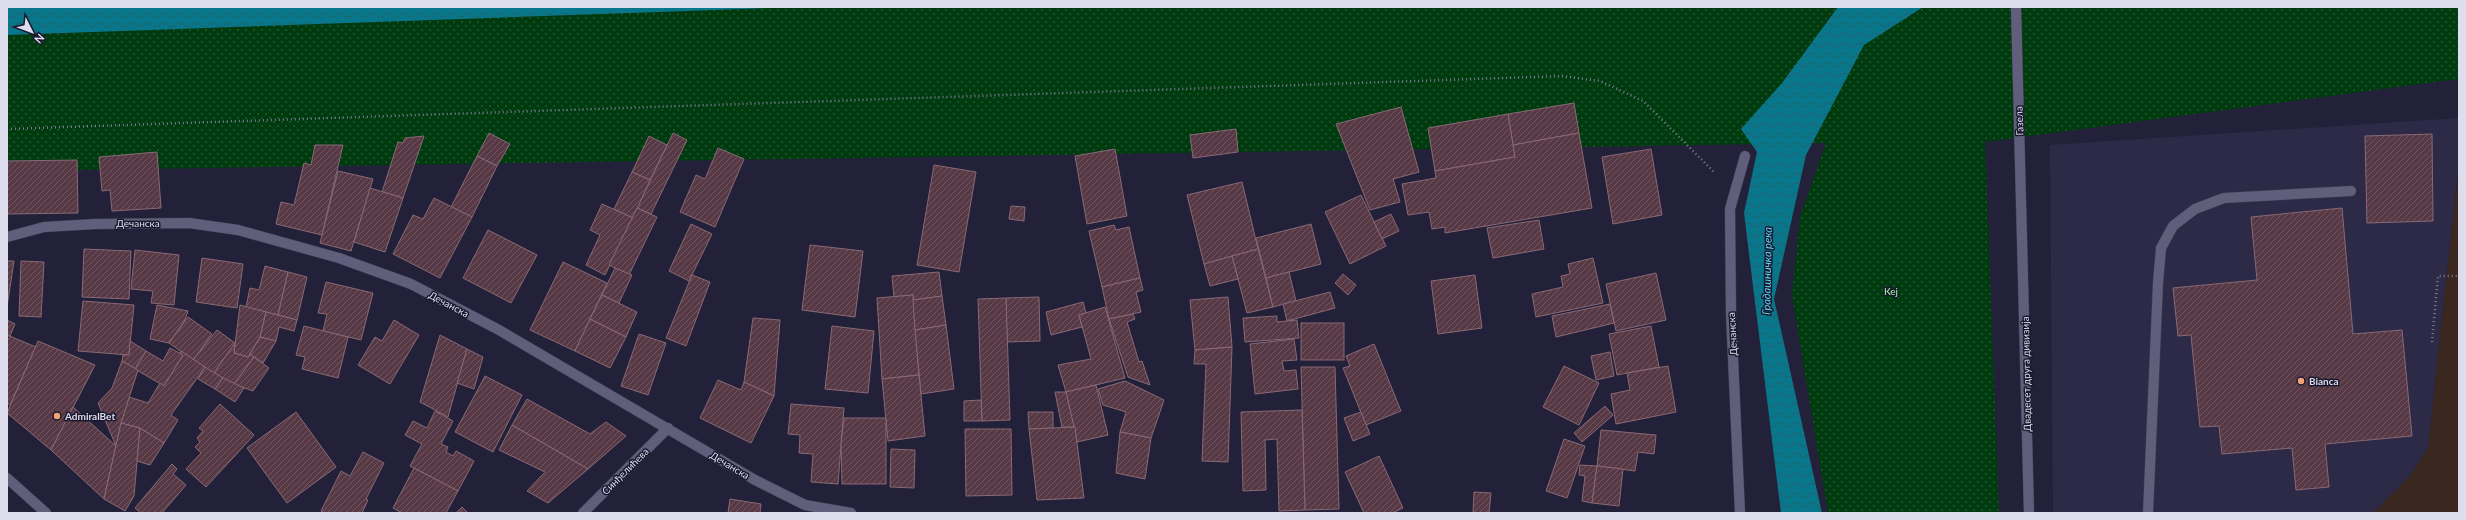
<svg xmlns="http://www.w3.org/2000/svg" width="2466" height="520" viewBox="0 0 2466 520" font-family="Lato,sans-serif">
	<style>
		.built { fill: #2d2a47 }
		.education { fill: #392720 }
		.park { fill: url(#park-dots) }
		.water { fill: url(#water-waves) }
		.building { fill: url(#building-hatch); stroke: #896975 }
		.lines { fill: none; stroke-linecap: round; stroke-linejoin: round }
		.lane-casing { stroke: #3f3d51; stroke-width: 11 }
		.street-casing { stroke: #3f3d51; stroke-width: 11 }
		.secondary-casing { stroke: #3f3d51; stroke-width: 11 }
		.path { stroke: #7d7c90; stroke-width: 2.5; stroke-dasharray: 1 3; stroke-linecap: butt }
		.lane { stroke: #605e7b; stroke-width: 10 }
		.street { stroke: #605e7b; stroke-width: 10 }
		.secondary { stroke: #605e7b; stroke-width: 10 }
		.poi-dot { fill: #efa377; stroke: #1a182f; stroke-width: 1.5 }
		.labels { text-anchor: middle; stroke-width: 3; stroke-linejoin: round; paint-order: stroke }
		.street-label { font-size: 10px; fill: #dddded; stroke: #1a182f }
		.park-label { font-size: 10px; fill: #9bf8a5; stroke: #1a182f }
		.poi-label { font-size: 10px; font-weight: bold; fill: #dddded; stroke: #1a182f; text-anchor: start }
		.water-label { font-size: 11px; font-style: italic; fill: #5fdaf5; stroke: #1a182f }
	</style>
	<defs>
		<pattern id="park-dots" width="8" height="8" patternUnits="userSpaceOnUse"><rect width="8" height="8" fill="#003b0f"/><path d="M2 2h.1M6 6h.1" fill="none" stroke="#255732" stroke-width="1.8" stroke-linecap="round"/></pattern>
		<pattern id="water-waves" width="16" height="10" patternUnits="userSpaceOnUse"><rect width="16" height="10" fill="#09778b"/><path d="M0 5q4-4 8 0t8 0" fill="none" stroke="#235f6c"/></pattern>
		<pattern id="building-hatch" width="6" height="6" patternUnits="userSpaceOnUse"><rect width="6" height="6" fill="#563945"/><path d="M-1 1l2-2M0 6l6-6M5 7l2-2" fill="none" stroke="#6e5560"/></pattern>
	</defs>
	<rect width="100%" height="100%" fill="#232139"/>
	<!-- built -->
	<polygon class="built" points="2459,118 2459,161 2428,448 2410,476 2373,513 2053,513 2050,145"/>
	<!-- education -->
	<polygon class="education" points="2459,161 2459,513 2373,513 2410,476 2428,448"/>
	<!-- park -->
	<polygon class="park" points="7,7 2459,7 2459,79 1985,142 1999,513 1828,513 1792,296 1800,217 1826,143 7,171"/>
	<!-- water -->
	<g class="water">
		<polygon points="7,7 798,7 7,35"/>
		<polygon points="1838,7 1923,7 1864,45 1806,155 1774,299 1822,513 1781,513 1744,213 1757,152 1741,129 1782,83"/>
	</g>
	<!-- building -->
	<g class="building">
		<polygon points="1574,103 1579,133 1513,145 1508,114"/>
		<polygon points="1401,107 1419,172 1393,179 1400,202 1370,210 1336,124"/>
		<polygon points="1508,114 1515,157 1435,171 1428,128"/>
		<polygon points="1236,129 1238,152 1193,158 1190,135"/>
		<polygon points="489,133 510,144 497,166 477,156"/>
		<polygon points="673,133 687,140 651,214 637,208"/>
		<polygon points="1579,133 1592,208 1445,233 1445,227 1432,229 1429,212 1408,215 1402,184 1436,178 1435,171 1515,157 1513,145"/>
		<polygon points="2432,134 2433,221 2367,223 2365,136"/>
		<polygon points="424,136 403,198 382,192 398,142 403,143 405,138"/>
		<polygon points="649,136 667,145 650,180 632,172"/>
		<polygon points="315,145 343,145 322,235 276,224 281,202 294,205 304,163 311,165"/>
		<polygon points="718,148 744,159 715,227 680,212 696,175 705,179"/>
		<polygon points="1115,149 1127,216 1087,224 1075,156"/>
		<polygon points="1651,149 1662,215 1613,224 1602,157"/>
		<polygon points="157,152 161,208 112,211 110,190 102,191 99,157"/>
		<polygon points="477,156 497,166 472,217 451,207"/>
		<polygon points="77,160 78,213 7,214 7,161"/>
		<polygon points="934,165 976,172 959,272 917,265"/>
		<polygon points="338,171 373,179 351,251 320,243"/>
		<polygon points="632,172 650,180 633,218 614,209"/>
		<polygon points="1242,182 1258,249 1204,264 1187,195"/>
		<polygon points="370,188 403,198 385,252 354,242"/>
		<polygon points="1361,195 1386,246 1350,264 1325,212"/>
		<polygon points="434,198 472,217 440,278 393,254 413,215 423,219"/>
		<polygon points="602,204 633,218 605,275 586,265 600,235 590,230"/>
		<polygon points="1011,206 1025,207 1024,221 1009,219"/>
		<polygon points="637,208 657,217 629,275 609,265"/>
		<polygon points="2342,208 2353,334 2402,330 2412,436 2325,444 2329,487 2296,490 2292,448 2222,454 2219,426 2200,427 2191,335 2178,336 2173,288 2257,280 2251,217"/>
		<polygon points="1391,214 1399,231 1382,239 1374,222"/>
		<polygon points="1539,220 1544,249 1493,258 1487,228"/>
		<polygon points="691,224 712,234 689,281 669,271"/>
		<polygon points="1311,224 1321,264 1266,278 1256,238"/>
		<polygon points="1114,225 1116,230 1129,227 1140,278 1102,287 1089,231"/>
		<polygon points="488,230 537,255 511,303 463,278"/>
		<polygon points="810,245 863,251 855,317 802,310"/>
		<polygon points="84,249 131,251 129,299 82,297"/>
		<polygon points="1258,249 1273,307 1247,313 1232,256"/>
		<polygon points="135,250 179,255 174,305 151,303 153,291 131,289"/>
		<polygon points="1232,256 1238,279 1210,286 1204,264"/>
		<polygon points="202,258 243,264 237,308 196,302"/>
		<polygon points="1593,258 1603,303 1536,317 1532,294 1563,287 1561,276 1570,274 1568,264"/>
		<polygon points="7,261 14,261 7,307"/>
		<polygon points="21,261 44,262 41,317 19,316"/>
		<polygon points="563,262 607,283 575,351 530,330"/>
		<polygon points="265,266 288,272 278,315 246,307 250,288 259,290"/>
		<polygon points="615,268 632,275 619,303 602,295"/>
		<polygon points="288,272 307,277 297,320 278,315"/>
		<polygon points="939,272 942,296 913,300 913,295 894,297 892,276"/>
		<polygon points="1289,272 1296,301 1273,307 1266,278"/>
		<polygon points="1656,273 1666,320 1616,331 1606,284"/>
		<polygon points="1343,274 1356,285 1348,295 1335,283"/>
		<polygon points="692,275 710,282 686,346 666,338"/>
		<polygon points="1475,275 1482,328 1438,334 1431,281"/>
		<polygon points="1140,278 1143,290 1136,292 1141,312 1109,319 1102,287"/>
		<polygon points="326,282 373,293 361,340 323,331 327,314 318,313"/>
		<polygon points="1330,292 1335,308 1287,321 1283,304"/>
		<polygon points="602,295 637,312 626,337 590,319"/>
		<polygon points="913,295 919,375 882,379 877,298"/>
		<polygon points="942,296 946,325 915,330 913,300"/>
		<polygon points="1039,297 1040,341 1007,342 1006,298"/>
		<polygon points="1228,297 1232,347 1195,350 1190,300"/>
		<polygon points="1006,298 1010,420 982,421 978,299"/>
		<polygon points="83,301 134,305 129,355 78,351"/>
		<polygon points="1083,302 1086,313 1079,315 1082,327 1051,335 1046,312"/>
		<polygon points="1610,304 1614,323 1556,337 1552,316"/>
		<polygon points="157,305 188,311 185,320 169,343 150,339"/>
		<polygon points="240,305 266,312 260,337 248,357 234,353"/>
		<polygon points="1105,307 1125,378 1066,392 1058,365 1091,359 1079,315"/>
		<polygon points="266,312 297,320 294,331 279,327 276,341 260,337"/>
		<polygon points="1133,314 1135,319 1127,322 1139,362 1142,361 1150,385 1128,377 1109,319"/>
		<polygon points="1277,316 1277,322 1297,320 1299,338 1245,342 1243,318"/>
		<polygon points="188,317 212,334 193,360 169,343"/>
		<polygon points="753,318 780,320 774,396 744,382"/>
		<polygon points="590,319 626,337 610,368 575,351"/>
		<polygon points="7,320 15,324 10,336 7,335"/>
		<polygon points="394,320 419,335 390,384 358,365 375,337 382,341"/>
		<rect x="1301" y="323" width="43" height="37"/>
		<polygon points="946,325 954,389 921,394 915,330"/>
		<polygon points="304,326 348,337 338,378 302,369 305,357 296,355"/>
		<polygon points="832,326 874,331 868,393 825,389"/>
		<polygon points="1651,326 1659,367 1617,375 1609,334"/>
		<polygon points="217,330 235,343 214,373 193,360"/>
		<polygon points="639,334 666,343 648,395 621,386"/>
		<polygon points="7,335 36,347 10,405 7,403"/>
		<polygon points="440,335 467,349 448,417 420,402"/>
		<polygon points="260,337 276,341 263,363 250,354"/>
		<polygon points="1294,339 1297,360 1282,361 1284,371 1296,370 1298,389 1255,394 1250,344"/>
		<polygon points="38,341 95,365 51,450 7,413"/>
		<polygon points="130,341 146,351 135,369 122,361 123,355 129,355"/>
		<polygon points="235,343 234,353 248,357 250,354 254,357 234,384 214,373"/>
		<polygon points="1374,344 1401,411 1366,425 1343,368 1350,366 1346,356"/>
		<polygon points="1232,347 1228,462 1202,461 1206,364 1194,364 1195,350"/>
		<polygon points="170,348 183,355 164,386 135,369 146,351 163,361"/>
		<polygon points="467,349 483,357 474,389 457,383"/>
		<polygon points="181,351 205,367 171,415 178,420 164,443 140,428 121,423 129,397 148,403 160,383 164,386 183,355 180,353"/>
		<polygon points="1610,352 1614,376 1596,380 1591,356"/>
		<polygon points="254,357 269,368 253,391 234,384"/>
		<polygon points="122,361 138,370 121,423 116,446 98,403 112,388"/>
		<polygon points="1564,366 1599,383 1579,425 1543,407"/>
		<polygon points="1668,366 1676,412 1616,424 1611,394 1630,390 1627,373"/>
		<polygon points="205,367 223,378 215,389 198,379"/>
		<polygon points="1301,367 1335,367 1339,509 1305,510"/>
		<polygon points="919,375 925,436 888,441 882,379"/>
		<polygon points="485,376 522,395 493,452 455,432"/>
		<polygon points="223,378 244,388 235,402 215,389"/>
		<polygon points="718,380 741,390 744,382 774,396 751,443 700,418"/>
		<polygon points="1125,381 1164,400 1151,438 1120,432 1126,412 1103,405 1098,389"/>
		<polygon points="1096,385 1108,435 1077,442 1066,392"/>
		<polygon points="1055,392 1066,392 1074,427 1062,427"/>
		<polygon points="527,399 590,434 606,422 626,436 588,469 512,425"/>
		<polygon points="981,400 982,421 964,421 964,401"/>
		<polygon points="220,404 254,435 206,487 186,469 201,453 195,447 200,442 197,438 203,431 199,428"/>
		<polygon points="791,404 844,408 838,484 811,482 813,454 799,453 800,435 788,434"/>
		<polygon points="1605,406 1613,415 1582,442 1574,433"/>
		<polygon points="73,407 116,446 104,499 51,450"/>
		<polygon points="1302,410 1305,510 1279,511 1277,439 1265,440 1266,490 1243,491 1241,412"/>
		<polygon points="435,411 453,421 441,444 448,447 446,452 453,456 456,451 474,461 458,491 410,466 422,444 405,435 413,421 427,428"/>
		<polygon points="296,412 336,467 287,503 247,448"/>
		<polygon points="1028,412 1053,412 1053,428 1029,429"/>
		<polygon points="1361,412 1370,434 1353,441 1344,418"/>
		<polygon points="844,418 886,418 886,484 842,484 841,444"/>
		<polygon points="121,423 140,428 134,496 125,511 104,499"/>
		<polygon points="512,425 588,469 548,503 527,491 545,472 499,450"/>
		<polygon points="1075,427 1084,498 1037,500 1029,429"/>
		<polygon points="140,428 164,443 150,465 137,461"/>
		<polygon points="965,429 1011,429 1012,495 966,496"/>
		<polygon points="1601,430 1656,435 1654,454 1638,452 1635,471 1597,466"/>
		<polygon points="1120,432 1151,438 1145,479 1116,473"/>
		<polygon points="1564,439 1585,446 1567,498 1546,491"/>
		<polygon points="891,449 915,450 914,488 890,487"/>
		<polygon points="363,452 384,463 366,499 368,500 362,513 325,513 321,511 341,471 350,476"/>
		<polygon points="1379,456 1403,508 1392,513 1364,513 1345,472"/>
		<polygon points="172,464 177,469 173,474 186,485 162,513 141,513 135,508"/>
		<polygon points="1580,465 1597,466 1592,503 1582,501 1585,476 1579,475"/>
		<polygon points="1597,466 1623,469 1619,506 1592,503"/>
		<polygon points="414,468 458,491 446,513 402,513 393,508"/>
		<polygon points="1474,492 1491,493 1489,513 1473,513"/>
		<polygon points="730,499 761,504 760,513 728,513"/>
		<polygon points="462,507 468,513 456,513"/>
	</g>
	<g class="lines">
		<defs>
			<polyline id="lane" points="2148,513 2158,283 2161,248 2173,226 2195,209 2224,198 2351,191"/>
			<g id="street">
				<polyline points="7,237 44,227 95,224 189,223 238,230 339,258 411,284 499,330 755,480 805,505 851,513"/>
				<polyline points="583,513 668,428"/>
				<polyline points="1740,513 1731,314 1730,209 1745,156"/>
			</g>
			<g id="secondary">
				<polyline points="2016,7 2029,513"/>
				<polyline points="7,478 46,513"/>
			</g>
		</defs>
		<!-- lane casing -->
		<use href="#lane" class="lane-casing"/>
		<!-- street casing -->
		<use href="#street" class="street-casing"/>
		<!-- secondary casing -->
		<use href="#secondary" class="secondary-casing"/>
		<!-- path -->
		<g class="path">
			<polyline points="7,129 1562,76 1600,81 1643,101 1715,173"/>
			<polyline points="2432,342 2438,276 2459,276"/>
		</g>
		<!-- lane -->
		<use href="#lane" class="lane"/>
		<!-- street -->
		<use href="#street" class="street"/>
		<!-- secondary -->
		<use href="#secondary" class="secondary"/>
	</g>
	<!-- markers -->
	<g class="poi-dot">
		<circle cx="2301" cy="381" r="4"/>
		<circle cx="57" cy="416" r="4"/>
	</g>
	<g class="labels">
		<!-- street labels -->
		<g class="street-label">
			<text transform="translate(2019 121) rotate(-92)" y="4">Газела</text>
			<text x="138" y="227">Дечанска</text>
			<text transform="translate(449 304) rotate(28)" y="4">Дечанска</text>
			<text transform="translate(1732 334) rotate(-93)" y="4">Дечанска</text>
			<text transform="translate(2026 374) rotate(-91)" y="4">Двадесет друга дивизија</text>
			<text transform="translate(730 465) rotate(31)" y="4">Дечанска</text>
			<text transform="translate(625 471) rotate(-45)" y="4">Синђелићева</text>
		</g>
		<!-- park labels -->
		<g class="park-label">
			<text x="1891" y="295">Кеј</text>
		</g>
		<!-- poi labels -->
		<g class="poi-label">
			<text x="2309" y="385">Bianca</text>
			<text x="65" y="420">AdmiralBet</text>
		</g>
		<!-- water labels -->
		<g class="water-label">
			<text transform="translate(1767 271) rotate(-89)" y="4">Градашничка река</text>
		</g>
	</g>
	<!-- border -->
	<rect width="2466" height="520" fill="none" stroke="#dddded" stroke-width="16"/>
	<!-- north arrow -->
	<g transform="translate(32 32) rotate(132)" stroke="#1a182f" stroke-width="3" paint-order="stroke">
	<path d="M0-3L7 15L0 10L-7 15Z" fill="#dddded"/>
	<text y="-6" font-size="11" font-weight="bold" text-anchor="middle" fill="#dddded">N</text>
	</g>
</svg>
